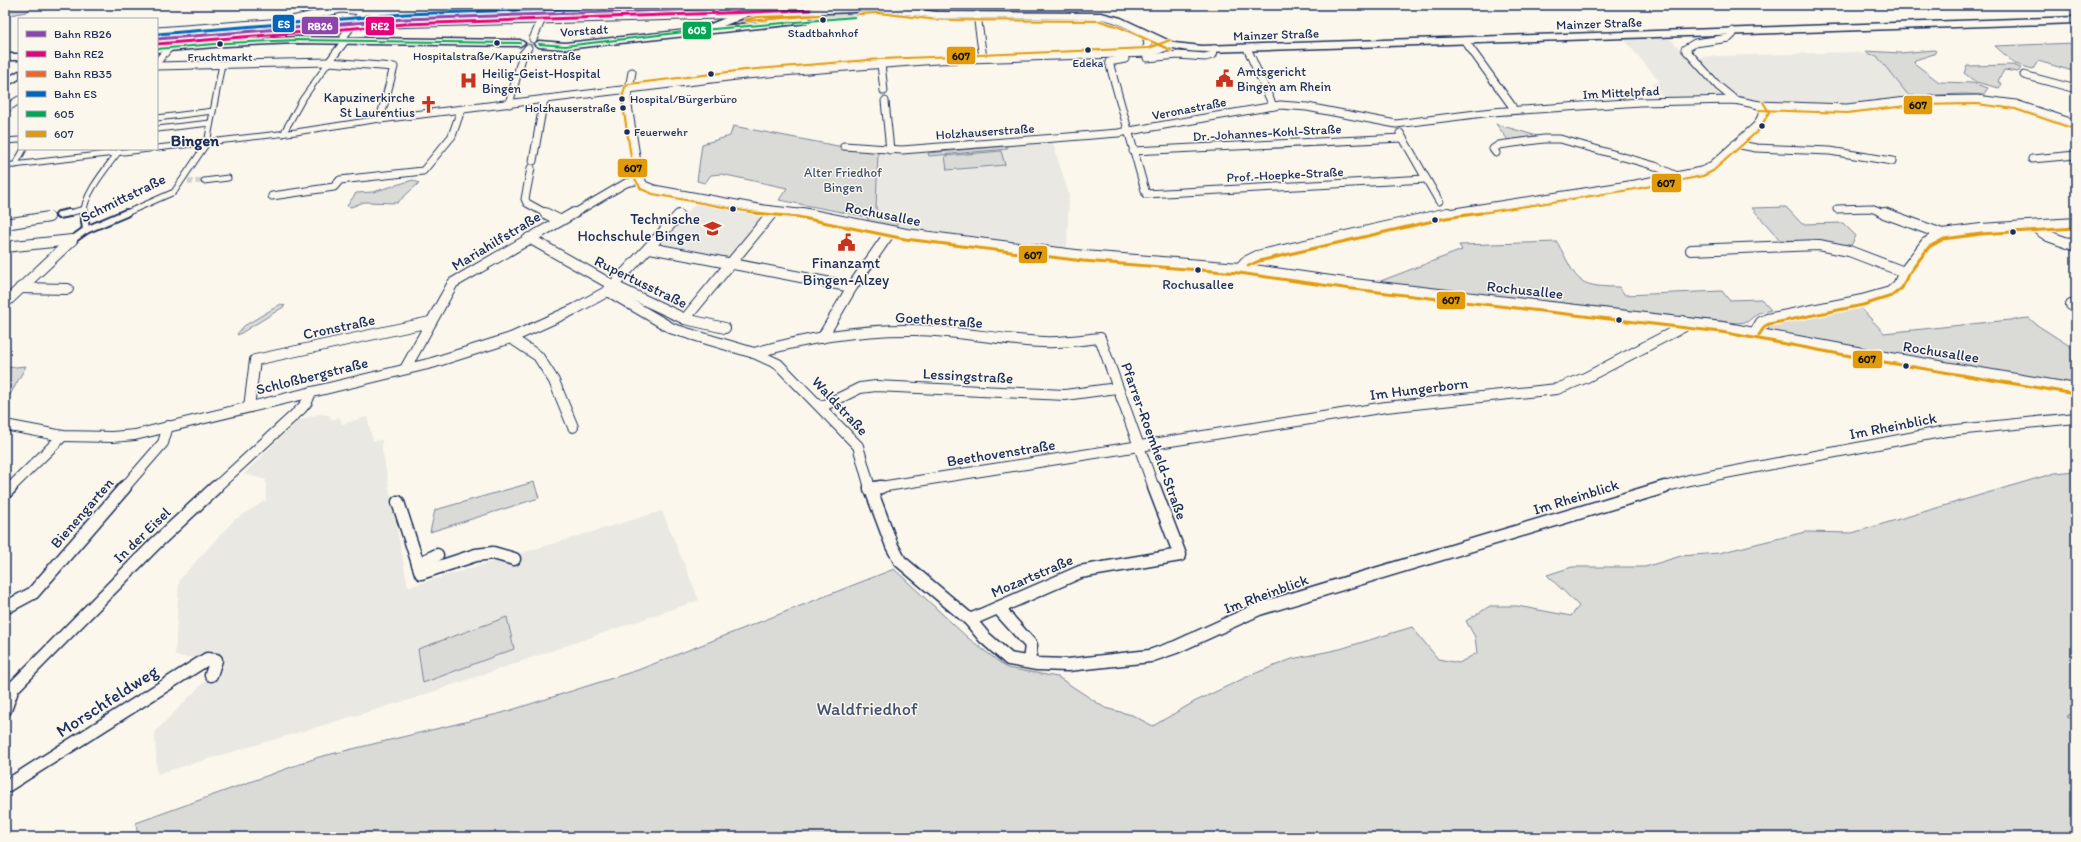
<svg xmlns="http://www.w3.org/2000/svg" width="2081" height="842" viewBox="0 0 2081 842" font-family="Itim,sans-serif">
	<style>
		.built { fill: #eae8e2 }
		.green { fill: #dadad7; stroke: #7a849a }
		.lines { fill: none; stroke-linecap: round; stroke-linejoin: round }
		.pedestrian-tunnel { stroke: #cecfd0; stroke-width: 5; stroke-dasharray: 5 2.5; stroke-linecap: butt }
		.pedestrian-far1-casing { stroke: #1b2f5e; stroke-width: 7 }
		.pedestrian-casing { stroke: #1b2f5e; stroke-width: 10 }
		.minor-far2-casing { stroke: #1b2f5e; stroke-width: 9 }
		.minor-far1-casing { stroke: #1b2f5e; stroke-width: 12 }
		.minor-casing { stroke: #1b2f5e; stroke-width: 15 }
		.secondary-casing { stroke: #1b2f5e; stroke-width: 3 }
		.pedestrian-far1 { stroke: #fbf7ec; stroke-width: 5 }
		.pedestrian { stroke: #fbf7ec; stroke-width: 6 }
		.minor-far2 { stroke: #fbf7ec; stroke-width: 7 }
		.minor-far1 { stroke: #fbf7ec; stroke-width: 10 }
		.minor { stroke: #fbf7ec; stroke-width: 12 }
		.secondary { fill: #fbf7ec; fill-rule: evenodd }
		.bus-1-casing { stroke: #fbf7ec; stroke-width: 4 }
		.bus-2-far1-casing { stroke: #fbf7ec; stroke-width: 4 }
		.bus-2-casing { stroke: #fbf7ec; stroke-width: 6 }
		.bus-1 { stroke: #00a651; stroke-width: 2 }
		.bus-2-far1 { stroke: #e19a09; stroke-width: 2 }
		.bus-2 { stroke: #e19a09; stroke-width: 3 }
		.rail-1-casing { stroke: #fbf7ec; stroke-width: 5 }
		.rail-2-casing { stroke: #fbf7ec; stroke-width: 5 }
		.rail-3-casing { stroke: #fbf7ec; stroke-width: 5 }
		.rail-4-casing { stroke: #fbf7ec; stroke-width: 5 }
		.rail-1 { stroke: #8e44ad; stroke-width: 3 }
		.rail-2 { stroke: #e5007d; stroke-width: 3 }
		.rail-3 { stroke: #f26522; stroke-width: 3 }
		.rail-4 { stroke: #0065bd; stroke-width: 3 }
		.bus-dot { fill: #1b2f5e; stroke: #fbf7ec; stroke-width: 1.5 }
		.labels { text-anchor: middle; stroke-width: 3; stroke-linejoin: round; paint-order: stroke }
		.far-bus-label { font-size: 12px; fill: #1b2f5e; stroke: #fbf7ec }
		.far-street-label { font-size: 13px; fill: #1b2f5e; stroke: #fbf7ec }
		.far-poi-label { font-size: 13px; fill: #1b2f5e; stroke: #fbf7ec; text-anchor: start }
		.far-park-label { font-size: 13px; fill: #415176; stroke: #fbf7ec }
		.bus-label { font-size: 14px; fill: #1b2f5e; stroke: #fbf7ec }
		.street-label { font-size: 15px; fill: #1b2f5e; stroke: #fbf7ec }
		.poi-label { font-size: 15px; fill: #1b2f5e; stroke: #fbf7ec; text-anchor: end }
		.far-district-label { font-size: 16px; font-weight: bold; fill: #1b2f5e; stroke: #fbf7ec }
		.near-street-label { font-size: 18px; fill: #1b2f5e; stroke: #fbf7ec }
		.near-park-label { font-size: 18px; fill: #415176; stroke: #fbf7ec }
		.line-badge { stroke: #fbf7ec; stroke-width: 1.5 }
		.badge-label { font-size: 11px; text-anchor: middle; font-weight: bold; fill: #fff }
		.pale-badge-label { font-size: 11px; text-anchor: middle; font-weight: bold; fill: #111 }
	</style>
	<rect width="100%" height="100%" fill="#fbf7ec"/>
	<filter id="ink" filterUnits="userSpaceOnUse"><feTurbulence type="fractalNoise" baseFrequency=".025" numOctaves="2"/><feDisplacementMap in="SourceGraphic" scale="8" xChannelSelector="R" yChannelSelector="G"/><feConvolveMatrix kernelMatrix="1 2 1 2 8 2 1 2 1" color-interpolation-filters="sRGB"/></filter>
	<g filter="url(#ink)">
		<!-- built -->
		<g class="built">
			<polygon points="1669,37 1687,57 1854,52 1877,56 1907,94 1899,98 1847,106 1741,99 1665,99 1651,83 1660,82 1624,39"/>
			<polygon points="1052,140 1069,195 1067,248 897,227 897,221 882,215 876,209 878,151"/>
			<polygon points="699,200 766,213 729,258 658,244"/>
			<polygon points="319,414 330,415 331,420 340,417 342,424 367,417 373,441 382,440 382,449 408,587 662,511 699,600 412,699 157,774 155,732 211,675 207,659 175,656 179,580 234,520 266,500 266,480 244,474 297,421"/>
		</g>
		<!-- green -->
		<g class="green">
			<polygon points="5,5 35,5 26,12 5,16"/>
			<polygon points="880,10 880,13 876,14 757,24 742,23 739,19 742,16"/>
			<polygon points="2076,43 2076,72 2038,61 2033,69 2015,64 1995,46"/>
			<polygon points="1934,50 1936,51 1934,54 1915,60 1914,63 1939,82 1973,83 1988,88 1983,95 1964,94 1909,96 1877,56 1869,55 1865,51 1900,53"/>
			<polygon points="2013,65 2021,68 2018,72 2004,70 1998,81 2002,84 1999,88 1976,82 1964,73 1967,66"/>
			<polygon points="1496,124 1537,136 1508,140"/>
			<polygon points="733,126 843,147 878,151 876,209 882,215 897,221 897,227 869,222 867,217 779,200 787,188 721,174 711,175 705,183 697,181 702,144 730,136"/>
			<polygon points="1007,146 1007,149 929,156 928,153"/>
			<polygon points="1001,151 1005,165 947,170 945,156"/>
			<polygon points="413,180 419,183 397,203 364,202 351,207 347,206 356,193 373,192"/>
			<polygon points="1786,207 1802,224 1843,223 1856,236 1849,249 1814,241 1780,240 1752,208"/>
			<path d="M 1557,242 C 1578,279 1573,287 1619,287 L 1625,295 L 1722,291 L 1729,300 L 1761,299 L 1771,310 L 1758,313 L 1747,322 L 1737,323 L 1378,282 L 1462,250 L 1459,245 Z"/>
			<polygon points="281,304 285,306 238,335 237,334 244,326"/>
			<polygon points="1859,306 1884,333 2029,318 2037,325 2076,350 2076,385 1869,351 1768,331 1769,327 1780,321"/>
			<polygon points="26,366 10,395 5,396 5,368"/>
			<polygon points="2076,471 2076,711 2067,716 2076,719 2076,837 1916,837 1913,833 1894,837 138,837 136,823 319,757 502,713 638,670 894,569 968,638 1007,668 1058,677 1105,708 1132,715 1153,726 1194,702 1251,675 1292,659 1340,649 1412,627 1438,659 1459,663 1477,653 1475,637 1466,621 1490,606 1517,606 1571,616 1579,606 1547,575 1572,567 1645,567 1681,556 1719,553 1805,532 1852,533 2055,473"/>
			<polygon points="534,482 539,498 430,532 435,510"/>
			<polygon points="507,617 514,649 423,683 418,649"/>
		</g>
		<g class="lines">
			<!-- pedestrian-tunnel -->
			<polyline class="pedestrian-tunnel" points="188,182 204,181"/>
			<defs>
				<g id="pedestrian-far1">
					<polyline points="157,118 213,111"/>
					<polyline points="157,129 210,123"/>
					<polyline points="283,134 302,100 329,62"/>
					<polyline points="5,141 19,140"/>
					<polyline points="157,148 296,132 380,119"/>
					<polyline points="15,165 24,149"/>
					<polyline points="5,166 149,149"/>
					<polyline points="204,181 228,178"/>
					<polyline points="65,214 85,209"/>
					<path d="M 84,214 C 82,196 109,165 119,151"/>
					<polyline points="124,214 174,192 207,143 222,64"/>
				</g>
				<g id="pedestrian">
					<polyline points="84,213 86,230"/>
					<polyline points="59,215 69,213"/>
					<polyline points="72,240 86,230 126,213"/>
				</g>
				<g id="minor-far2">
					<polyline points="977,15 983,58"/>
					<polyline points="353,25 719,15 728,15 735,18"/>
					<polyline points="157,31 283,22 341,9 363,11 536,5"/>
					<polyline points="1732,31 1733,34 1729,38 1695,43 1685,49 1718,86 1735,100"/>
					<polyline points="533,39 541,21"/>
					<polyline points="1465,41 1512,106"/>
					<polyline points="1247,48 1273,106"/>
					<polyline points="1145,50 1148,45 1146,35"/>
					<polyline points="1147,58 1178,55 1205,57 1213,55 1214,49"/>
					<polyline points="1125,59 1109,62 1146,194 1426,179"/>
					<polyline points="157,62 169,48"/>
					<polyline points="329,62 345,41 344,36 363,11"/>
					<polyline points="881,64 884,91"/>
					<polyline points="157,66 329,62 394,67 380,119 745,75 937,60 1150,53 1172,45"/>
					<polyline points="632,72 627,99 639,175 644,185 654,189 764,209 807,214"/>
					<polyline points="2024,75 2076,89"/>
					<polyline points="885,101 890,150"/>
					<polyline points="509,104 523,54 528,48"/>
					<polyline points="5,109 19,100"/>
					<polyline points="1400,133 1439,201"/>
					<polyline points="1735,144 1756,148 1830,151 1892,161"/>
					<polyline points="844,146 902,150 1118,133 1280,105 1307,107 1396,124 1492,112 1640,102 1735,100 1759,105 1847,108 1915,100 1977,99 2016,104 2076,124"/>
					<polyline points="1133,151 1402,138"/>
					<polyline points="1496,153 1493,149 1499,145 1544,139 1560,139 1655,166 1677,176"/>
					<polyline points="2032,159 2076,155"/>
					<polyline points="533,161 544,99"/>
					<polyline points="531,168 525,199 527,203 547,214"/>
					<polyline points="272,196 334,187 340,180 423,171 452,136 461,110"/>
					<polyline points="1837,209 1871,208 1886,214"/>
					<polyline points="573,214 626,183 640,180"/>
					<polyline points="771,214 773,211"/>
					<polyline points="1442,214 1635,184 1701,171 1710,167 1757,125 1764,112 1759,105"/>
				</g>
				<g id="minor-far1">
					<polyline points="545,213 559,220"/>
					<polyline points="802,213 906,234 1084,256 1240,268 1345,283 1722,327 1873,355 2076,389"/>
					<polyline points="1884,213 1942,234"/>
					<polyline points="5,224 49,217"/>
					<polyline points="2033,226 2048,236 2076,246"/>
					<polyline points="529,238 614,286 685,319 725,328"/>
					<polyline points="5,247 72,240"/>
					<polyline points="650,248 852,287"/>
					<polyline points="1691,250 1819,245 1849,251 1904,272"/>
					<polyline points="1240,268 1245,262 1257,256 1448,213"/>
					<polyline points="20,288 68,289"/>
					<polyline points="608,291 673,329 754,353 778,364 858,446 870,488"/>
					<polyline points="5,303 72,240"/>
					<polyline points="2071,305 2076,304"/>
					<polyline points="685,319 772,213"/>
					<polyline points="1755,332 1761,322 1767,319 1862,300 1890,292 1898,285 1904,272 1926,243 1942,234 1981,229 2076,223"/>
					<polyline points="511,338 538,356 554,381 573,427"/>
					<polyline points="822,338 852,287 891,231"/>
					<path d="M 754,353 C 806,338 861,329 916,330 C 958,331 1000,340 1043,342 C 1062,343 1081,340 1100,338 L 1154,488"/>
					<polyline points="405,369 453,283 574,213"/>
					<polyline points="249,407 255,360 430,322"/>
					<polyline points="821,407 860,388 876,386 1065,395 1117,388"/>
					<polyline points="5,425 63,436 112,437 135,435 432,363 511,338 575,309 608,291 679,215"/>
					<polyline points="10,488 63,436"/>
					<polyline points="124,488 163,443 168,426"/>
					<polyline points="215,488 301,409 307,402 311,392"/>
					<polyline points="874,488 1386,407 1557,389 1585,378 1685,326 1683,321"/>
					<polyline points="1661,488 1689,480 1946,431 2076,418"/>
				</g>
				<g id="minor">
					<polyline points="870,487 892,546 900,561 970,620 984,637 1009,659 1037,664 1068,665 1150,656 1176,647 1259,609 1665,487"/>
					<polyline points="870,489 881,487"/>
					<polyline points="5,493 11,487"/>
					<polyline points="398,502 421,573 476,555 493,553 514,559"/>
					<polyline points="418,564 437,555"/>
					<polyline points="5,608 33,593 125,487"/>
					<polyline points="998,608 1031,645 1029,662"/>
					<polyline points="970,620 1080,572 1180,555 1154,487"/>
					<polyline points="5,710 13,688 155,544 216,487"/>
					<polyline points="5,787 207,659 216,660 211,675"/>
				</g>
				<g id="secondary">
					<path d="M 879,5 L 937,12 L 1101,13 L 1121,18 L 1174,43 L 1202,46 L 2076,17 L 2076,23 L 1208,52 C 1189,52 1170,49 1153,41 C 1135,33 1120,22 1101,19 L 937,18 L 879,11 L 748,16 L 723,26 L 807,17 L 812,20 L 807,23 L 565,49 L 539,47 L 534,44 L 539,41 L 565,43 L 698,29 L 746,10 Z"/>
					<polygon points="297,37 520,40 525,43 520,46 297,43 226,46 157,52 157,46 226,40"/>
					<rect x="5" y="54" width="14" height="6"/>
					<polygon points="19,71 19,79 5,87 5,79"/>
				</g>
			</defs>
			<!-- pedestrian-far1 casing -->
			<use href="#pedestrian-far1" class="pedestrian-far1-casing"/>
			<!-- pedestrian casing -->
			<use href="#pedestrian" class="pedestrian-casing"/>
			<!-- minor-far2 casing -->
			<use href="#minor-far2" class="minor-far2-casing"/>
			<!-- minor-far1 casing -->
			<use href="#minor-far1" class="minor-far1-casing"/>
			<!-- minor casing -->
			<use href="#minor" class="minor-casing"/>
			<!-- secondary casing -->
			<use href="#secondary" class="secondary-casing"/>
			<!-- pedestrian-far1 -->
			<use href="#pedestrian-far1" class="pedestrian-far1"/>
			<!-- pedestrian -->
			<use href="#pedestrian" class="pedestrian"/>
			<!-- minor-far2 -->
			<use href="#minor-far2" class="minor-far2"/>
			<!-- minor-far1 -->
			<use href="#minor-far1" class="minor-far1"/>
			<!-- minor -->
			<use href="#minor" class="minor"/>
			<!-- secondary -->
			<use href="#secondary" class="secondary"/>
			<defs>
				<g id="bus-1">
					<polyline points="539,44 565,46 702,30 855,17"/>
					<polyline points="157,49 226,43 297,40 520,43"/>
				</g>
				<g id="bus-2-far1">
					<polyline points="859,14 879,13 937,20 1100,21 1119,27 1171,50"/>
					<polygon points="820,15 747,21 745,20 757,17"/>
					<polyline points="1759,110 1847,113 1915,105 1977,104 2015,109 2074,129"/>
					<polyline points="761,214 653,194 641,189 634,177 622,99 625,87 629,84 745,70 881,59 1149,48 1170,40"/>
					<polyline points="1475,214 1636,189 1703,176 1713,171 1760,129 1769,112 1763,102"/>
				</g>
				<g id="bus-2">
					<polyline points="755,213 798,217 905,239 1083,261 1239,273 1344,288 1721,332 1872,360 2075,394"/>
					<polyline points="1248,266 1259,261 1446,218 1481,213"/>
					<polyline points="1759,335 1765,326 1769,324 1863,305 1892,296 1902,288 1908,275 1929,247 1944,239 1981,234 2076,228"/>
				</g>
			</defs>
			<!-- bus-1 casing -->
			<use href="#bus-1" class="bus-1-casing"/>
			<!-- bus-2-far1 casing -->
			<use href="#bus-2-far1" class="bus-2-far1-casing"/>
			<!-- bus-2 casing -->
			<use href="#bus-2" class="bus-2-casing"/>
			<!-- bus-1 -->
			<use href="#bus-1" class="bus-1"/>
			<!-- bus-2-far1 -->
			<use href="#bus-2-far1" class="bus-2-far1"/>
			<!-- bus-2 -->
			<use href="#bus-2" class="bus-2"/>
			<defs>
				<polyline id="rail-1" points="157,39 405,19 810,5"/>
				<polyline id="rail-2" points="157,44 405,24 810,10"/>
				<polyline id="rail-3" points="1081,6 1412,7 1503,5"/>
				<polyline id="rail-4" points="157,34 405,14 665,5"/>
			</defs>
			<!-- rail-1 casing -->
			<use href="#rail-1" class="rail-1-casing"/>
			<!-- rail-2 casing -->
			<use href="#rail-2" class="rail-2-casing"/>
			<!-- rail-3 casing -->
			<use href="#rail-3" class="rail-3-casing"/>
			<!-- rail-4 casing -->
			<use href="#rail-4" class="rail-4-casing"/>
			<!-- rail-1 -->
			<use href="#rail-1" class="rail-1"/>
			<!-- rail-2 -->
			<use href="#rail-2" class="rail-2"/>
			<!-- rail-3 -->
			<use href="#rail-3" class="rail-3"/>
			<!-- rail-4 -->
			<use href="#rail-4" class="rail-4"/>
		</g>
	</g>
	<!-- icons -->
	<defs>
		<symbol id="civic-bare" viewBox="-9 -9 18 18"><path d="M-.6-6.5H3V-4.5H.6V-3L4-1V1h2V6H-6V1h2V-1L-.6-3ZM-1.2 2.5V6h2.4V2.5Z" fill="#c8321e" stroke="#fbf7ec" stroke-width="2.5" paint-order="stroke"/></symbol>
		<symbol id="hospital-bare" viewBox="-9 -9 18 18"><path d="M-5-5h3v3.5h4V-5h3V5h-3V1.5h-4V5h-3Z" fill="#c8321e" stroke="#fbf7ec" stroke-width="2.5" paint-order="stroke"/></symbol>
		<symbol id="church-bare" viewBox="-9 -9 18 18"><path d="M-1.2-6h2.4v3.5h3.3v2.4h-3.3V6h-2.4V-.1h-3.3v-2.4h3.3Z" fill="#c8321e" stroke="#fbf7ec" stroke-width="2.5" paint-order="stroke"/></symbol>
		<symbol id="university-bare" viewBox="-9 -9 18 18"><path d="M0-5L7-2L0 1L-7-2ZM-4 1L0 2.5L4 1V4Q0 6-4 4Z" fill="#c8321e" stroke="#fbf7ec" stroke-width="2.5" paint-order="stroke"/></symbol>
	</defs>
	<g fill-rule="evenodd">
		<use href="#civic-bare" x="1212" y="66" width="25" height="25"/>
		<use href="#hospital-bare" x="456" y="68" width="25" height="25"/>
		<use href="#church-bare" x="416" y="92" width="25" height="25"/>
		<use href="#university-bare" x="700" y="216" width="25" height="25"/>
		<use href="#civic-bare" x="834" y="230" width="25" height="25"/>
	</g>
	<!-- markers -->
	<g class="bus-dot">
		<circle cx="823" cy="20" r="3.5"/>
		<circle cx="497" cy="43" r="3.5"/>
		<circle cx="220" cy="44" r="3.5"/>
		<circle cx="1088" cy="50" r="3.5"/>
		<circle cx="711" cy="74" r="3.5"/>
		<circle cx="622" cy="99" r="3.5"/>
		<circle cx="623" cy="108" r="3.5"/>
		<circle cx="1762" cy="126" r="3.5"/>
		<circle cx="627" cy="132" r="3.5"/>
		<circle cx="733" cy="209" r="3.5"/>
		<circle cx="1435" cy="220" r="3.5"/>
		<circle cx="2013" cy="232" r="3.5"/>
		<circle cx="1198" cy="270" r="3.5"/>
		<circle cx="1619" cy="320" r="3.5"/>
		<circle cx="1906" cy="366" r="3.5"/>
	</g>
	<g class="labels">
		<!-- far-bus labels -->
		<g class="far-bus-label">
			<text x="823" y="37">Stadtbahnhof</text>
			<text x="497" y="60">Hospitalstraße/Kapuzinerstraße</text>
			<text x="220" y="61">Fruchtmarkt</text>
			<text x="1088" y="67">Edeka</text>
			<text x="630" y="103" text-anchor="start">Hospital/Bürgerbüro</text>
			<text x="616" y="112" text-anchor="end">Holzhauserstraße</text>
			<text x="634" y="136" text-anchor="start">Feuerwehr</text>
		</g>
		<!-- far-street labels -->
		<g class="far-street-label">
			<text transform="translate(1599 23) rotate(-2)" y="5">Mainzer Straße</text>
			<text transform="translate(584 30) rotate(-4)" y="5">Vorstadt</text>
			<text transform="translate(1276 34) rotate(-2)" y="5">Mainzer Straße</text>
			<text transform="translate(1621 92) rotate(-3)" y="5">Im Mittelpfad</text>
			<text transform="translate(1189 108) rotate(-11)" y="5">Veronastraße</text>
			<text transform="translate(985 131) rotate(-4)" y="5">Holzhauserstraße</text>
			<text transform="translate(1267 132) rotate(-3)" y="5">Dr.-Johannes-Kohl-Straße</text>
			<text transform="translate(1285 174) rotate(-3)" y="5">Prof.-Hoepke-Straße</text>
		</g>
		<!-- far-poi labels -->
		<g class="far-poi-label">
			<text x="1237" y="76">Amtsgericht<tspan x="1237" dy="15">Bingen am Rhein</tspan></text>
			<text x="482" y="78">Heilig-Geist-Hospital<tspan x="482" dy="15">Bingen</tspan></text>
			<text x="415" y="102" text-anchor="end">Kapuzinerkirche<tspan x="415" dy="15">St Laurentius</tspan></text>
		</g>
		<!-- far-park labels -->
		<g class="far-park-label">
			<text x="843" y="177">Alter Friedhof<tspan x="843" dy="15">Bingen</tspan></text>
		</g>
		<!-- bus labels -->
		<g class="bus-label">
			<text x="1198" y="289">Rochusallee</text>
		</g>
		<!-- street labels -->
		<g class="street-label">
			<text transform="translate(123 198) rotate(-26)" y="5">Schmittstraße</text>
			<text transform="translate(883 214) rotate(11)" y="5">Rochusallee</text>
			<text transform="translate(496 241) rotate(-31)" y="5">Mariahilfstraße</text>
			<text transform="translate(641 282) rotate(26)" y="5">Rupertusstraße</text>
			<text transform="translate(1525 290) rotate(6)" y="5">Rochusallee</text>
			<text transform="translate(939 320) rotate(4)" y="5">Goethestraße</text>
			<text transform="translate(339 327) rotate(-12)" y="5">Cronstraße</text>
			<text transform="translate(1941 352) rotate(9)" y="5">Rochusallee</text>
			<text transform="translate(312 376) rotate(-14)" y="5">Schloßbergstraße</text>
			<text transform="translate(968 376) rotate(3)" y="5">Lessingstraße</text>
			<text transform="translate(1419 389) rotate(-7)" y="5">Im Hungerborn</text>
			<text transform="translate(840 406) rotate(47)" y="5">Waldstraße</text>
			<text transform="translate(1893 426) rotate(-11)" y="5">Im Rheinblick</text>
			<text transform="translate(1154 441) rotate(70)" y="5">Pfarrer-Roemheld-Straße</text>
			<text transform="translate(1001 453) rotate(-9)" y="5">Beethovenstraße</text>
			<text transform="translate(1576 497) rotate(-17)" y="5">Im Rheinblick</text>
			<text transform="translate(82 513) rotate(-49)" y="5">Bienengarten</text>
			<text transform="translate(142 535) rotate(-44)" y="5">In der Eisel</text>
			<text transform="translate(1032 576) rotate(-23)" y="5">Mozartstraße</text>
			<text transform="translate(1266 594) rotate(-20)" y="5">Im Rheinblick</text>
		</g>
		<!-- poi labels -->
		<g class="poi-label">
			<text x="700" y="224">Technische<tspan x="700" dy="17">Hochschule Bingen</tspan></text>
			<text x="846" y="268" text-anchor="middle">Finanzamt<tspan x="846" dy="17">Bingen-Alzey</tspan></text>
		</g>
		<!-- far-district labels -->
		<g class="far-district-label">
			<text x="195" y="146">Bingen</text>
		</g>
		<!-- near-street labels -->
		<g class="near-street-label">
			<text transform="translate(107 701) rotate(-33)" y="6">Morschfeldweg</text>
		</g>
		<!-- near-park labels -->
		<g class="near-park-label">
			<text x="867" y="715">Waldfriedhof</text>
		</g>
	</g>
	<g class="line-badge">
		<rect x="272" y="14" width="23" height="19" rx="4" fill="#0065bd"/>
		<rect x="301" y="16" width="38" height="19" rx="4" fill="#8e44ad"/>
		<rect x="365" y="16" width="30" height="20" rx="4" fill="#e5007d"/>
		<rect x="682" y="21" width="30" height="19" rx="4" fill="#00a651"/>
		<rect x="946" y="46" width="30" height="19" rx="4" fill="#e19a09"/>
		<rect x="1903" y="95" width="30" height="20" rx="4" fill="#e19a09"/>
		<rect x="617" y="158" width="31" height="20" rx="4" fill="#e19a09"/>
		<rect x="1651" y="173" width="31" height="20" rx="4" fill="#e19a09"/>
		<rect x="1018" y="245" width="30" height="19" rx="4" fill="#e19a09"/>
		<rect x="1436" y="291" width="30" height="19" rx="4" fill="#e19a09"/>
		<rect x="1852" y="350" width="31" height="19" rx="4" fill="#e19a09"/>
	</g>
	<g class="badge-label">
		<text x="284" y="28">ES</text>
		<text x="320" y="30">RB26</text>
		<text x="380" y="30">RE2</text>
		<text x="697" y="34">605</text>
	</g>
	<g class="pale-badge-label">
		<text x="961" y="60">607</text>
		<text x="1918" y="109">607</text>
		<text x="633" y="172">607</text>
		<text x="1666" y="187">607</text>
		<text x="1033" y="259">607</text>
		<text x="1451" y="304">607</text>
		<text x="1867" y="363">607</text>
	</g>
	<!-- margin -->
	<rect width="2081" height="842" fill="none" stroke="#fbf7ec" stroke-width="20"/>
	<rect x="10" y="10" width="2061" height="822" fill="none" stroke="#1b2f5e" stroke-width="1.5" filter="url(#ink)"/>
	<!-- legend -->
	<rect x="18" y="18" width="140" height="132" fill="#fbf7ec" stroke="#a1a7b3"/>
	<rect x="26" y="31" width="20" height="6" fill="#8e44ad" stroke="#a1a7b3"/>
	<text x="54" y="38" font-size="12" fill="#1b2f5e">Bahn RB26</text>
	<rect x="26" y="51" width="20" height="6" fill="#e5007d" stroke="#a1a7b3"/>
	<text x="54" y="58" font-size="12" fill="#1b2f5e">Bahn RE2</text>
	<rect x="26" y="71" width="20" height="6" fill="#f26522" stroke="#a1a7b3"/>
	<text x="54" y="78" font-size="12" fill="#1b2f5e">Bahn RB35</text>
	<rect x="26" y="91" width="20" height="6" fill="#0065bd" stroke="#a1a7b3"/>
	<text x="54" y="98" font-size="12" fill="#1b2f5e">Bahn ES</text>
	<rect x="26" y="111" width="20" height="6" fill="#00a651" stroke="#a1a7b3"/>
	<text x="54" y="118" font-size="12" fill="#1b2f5e">605</text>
	<rect x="26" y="131" width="20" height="6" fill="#e19a09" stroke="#a1a7b3"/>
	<text x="54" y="138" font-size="12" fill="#1b2f5e">607</text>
</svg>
